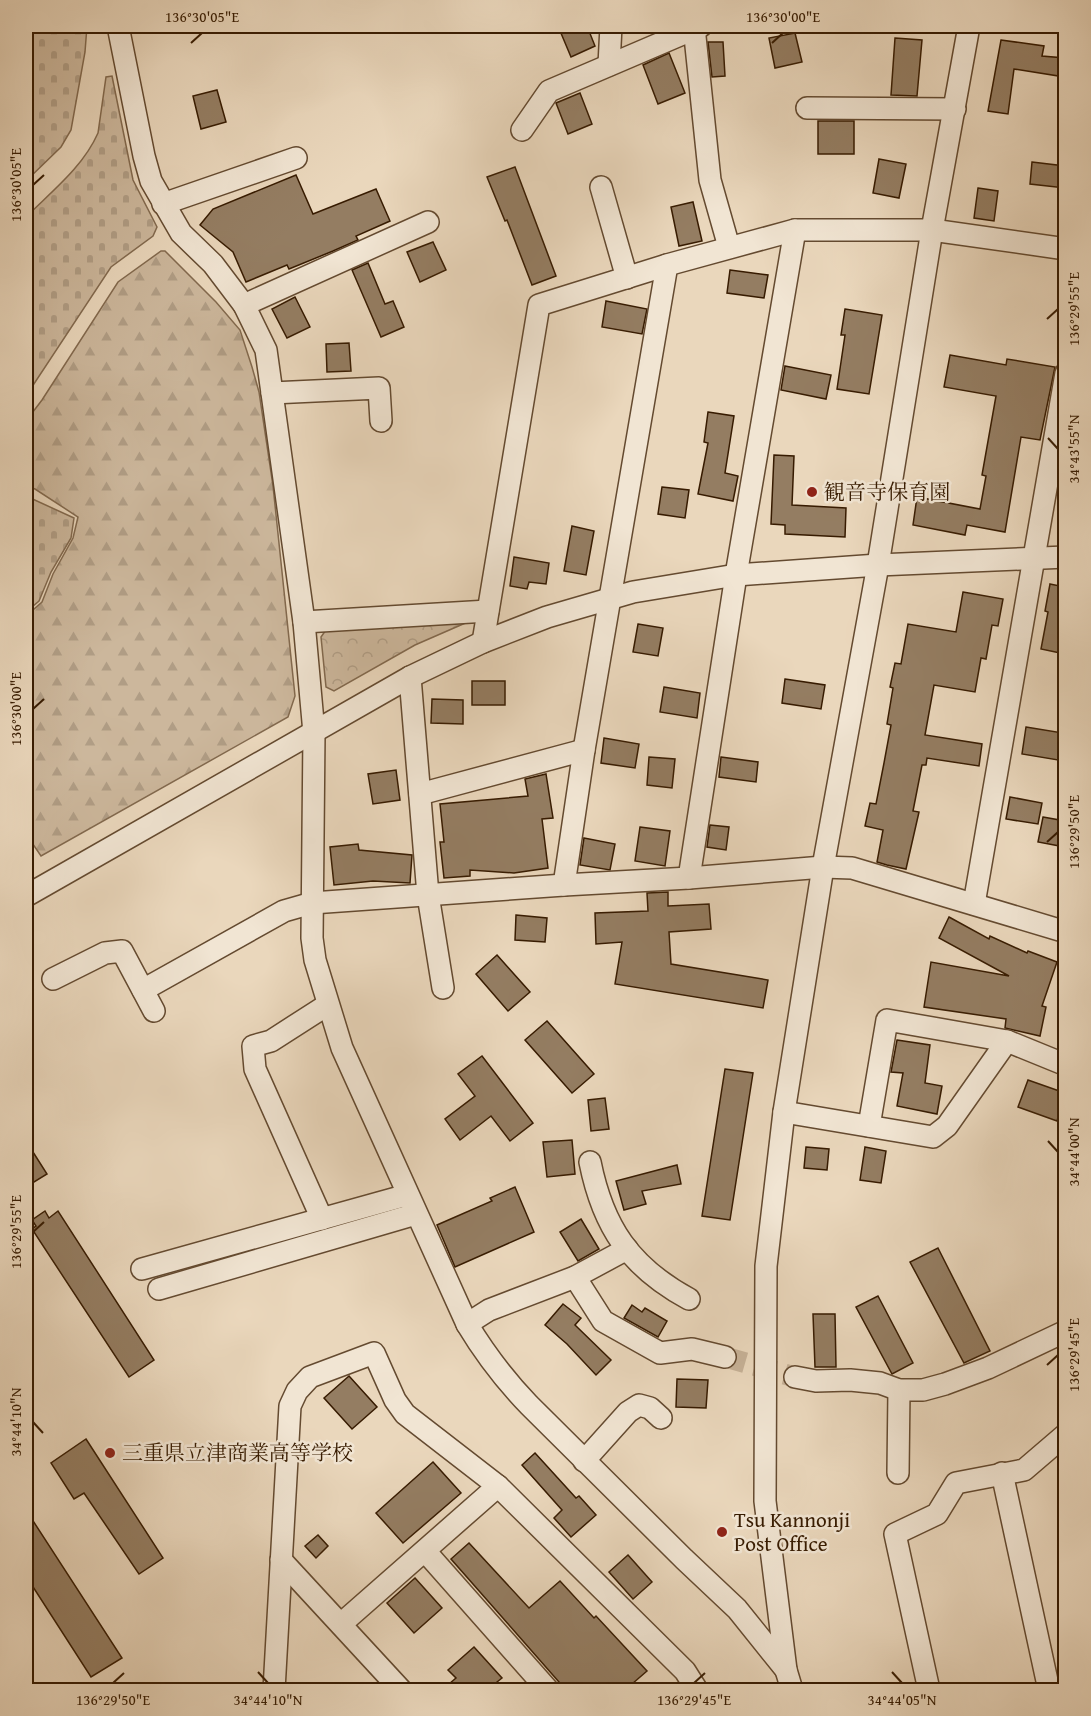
<svg xmlns="http://www.w3.org/2000/svg" width="1091" height="1716" viewBox="0 0 1091 1716" font-family="'Gentium Book Plus','Noto Serif JP',serif">
	<style>
		.forest { fill: url(#forest-firs); stroke: #82694e; stroke-width: 1.5 }
		.cemetery { fill: url(#cemetery-stones); stroke: #82694e; stroke-width: 1.5 }
		.park { fill: url(#park-crowns); stroke: #82694e; stroke-width: 1.5 }
		.building { fill: #947d62; stroke: #371b01; stroke-width: 1.5 }
		.lines { fill: none; stroke-linecap: round; stroke-linejoin: round }
		.minor-tunnel { stroke: #c6b197; stroke-width: 21; stroke-dasharray: 21 10; stroke-linecap: butt }
		.minor-casing { stroke: #644a30; stroke-width: 24 }
		.minor { stroke: #f1e5d3; stroke-width: 21 }
		.ticks { fill: none; stroke: #371b01; stroke-width: 2 }
		.poi-dot { fill: #8f2418; stroke: #f1e5d3; stroke-width: 2 }
		.labels { text-anchor: middle; stroke-width: 5; stroke-linejoin: round; paint-order: stroke }
		.poi-label { font-size: 21px; fill: #371b01; stroke: #f1e5d3; text-anchor: start }
		.neatline { fill: none; stroke: #371b01; stroke-width: 2 }
		.ticks-label { font-size: 15px; text-anchor: middle; fill: #371b01 }
	</style>
	<defs>
		<pattern id="forest-firs" width="22" height="20" patternUnits="userSpaceOnUse" patternTransform="scale(1.5)"><rect width="22" height="20" fill="#ccb79c"/><path d="M5 1l3.5 6h-7zM16 11l3.5 6h-7z" fill="#b09d85"/></pattern>
		<pattern id="cemetery-stones" width="16" height="16" patternUnits="userSpaceOnUse" patternTransform="scale(1.5)"><rect width="16" height="16" fill="#ccb79c"/><path d="M2 7V4a2 2 0 0 1 4 0v3zM10 15v-3a2 2 0 0 1 4 0v3z" fill="#b09d85"/></pattern>
		<pattern id="park-crowns" width="20" height="18" patternUnits="userSpaceOnUse" patternTransform="scale(1.5)"><rect width="20" height="18" fill="#ccb79c"/><path d="M2 6a3 3 0 1 1 6 0M12 15a3 3 0 1 1 6 0" fill="none" stroke="#b09d85"/></pattern>
	</defs>
	<rect width="100%" height="100%" fill="#ead7bc"/>
	<filter id="stains"><feTurbulence type="fractalNoise" baseFrequency=".00333" numOctaves="4"/><feColorMatrix values="0 0 0 0 .2 0 0 0 0 .09 0 0 0 0 .02 0 0 0 .5 -.17"/></filter>
	<radialGradient id="worn" r=".72"><stop offset=".6" stop-color="#630" stop-opacity="0"/><stop offset="1" stop-color="#630" stop-opacity=".3"/></radialGradient>
	<!-- forest -->
	<polygon class="forest" points="161,251 165,251 216,302 240,330 252,367 259,392 273,486 295,696 288,717 41,856 26,834 26,616 42,602 53,574 73,538 78,517 35,489 26,486 26,421 42,400 118,282"/>
	<!-- cemetery -->
	<g class="cemetery">
		<polygon points="26,26 87,26 85,52 71,130 61,147 26,181"/>
		<path d="M 112,76 L 133,180 L 157,227 L 153,236 L 111,267 L 26,396 L 26,217 C 52,191 83,167 98,133 L 106,77 Z"/>
		<polygon points="26,496 74,518 71,538 51,572 39,601 26,612"/>
	</g>
	<!-- park -->
	<polygon class="park" points="470,621 415,645 334,691 326,687 321,637 328,627"/>
	<!-- building -->
	<g class="building">
		<polygon points="558,26 587,26 595,46 571,57"/>
		<polygon points="795,33 802,62 775,68 769,38"/>
		<polygon points="895,38 922,40 917,96 891,95"/>
		<polygon points="1001,40 1044,46 1042,56 1065,58 1065,77 1014,69 1008,114 988,111"/>
		<polygon points="708,42 723,42 725,76 712,77"/>
		<polygon points="669,53 685,93 658,104 643,65"/>
		<polygon points="217,90 226,122 201,129 193,96"/>
		<polygon points="580,93 592,124 568,134 556,103"/>
		<rect x="818" y="121" width="36" height="33"/>
		<polygon points="879,159 906,164 899,198 873,193"/>
		<polygon points="1032,162 1065,166 1065,188 1030,184"/>
		<polygon points="515,167 556,276 532,285 507,220 505,221 487,177"/>
		<polygon points="296,175 313,214 376,189 390,221 356,236 358,240 333,251 289,269 287,265 246,282 233,252 200,225 213,209"/>
		<polygon points="978,188 998,191 994,221 974,218"/>
		<polygon points="693,202 702,241 679,246 671,207"/>
		<polygon points="433,242 446,270 420,282 407,252"/>
		<polygon points="368,263 385,304 393,301 404,327 381,337 352,270"/>
		<polygon points="730,270 768,275 764,298 727,293"/>
		<polygon points="295,297 310,327 287,338 272,309"/>
		<polygon points="606,301 647,309 642,334 602,327"/>
		<polygon points="845,309 882,315 869,394 837,389 845,335 841,335"/>
		<polygon points="349,343 351,371 327,372 326,344"/>
		<polygon points="950,355 1006,365 1007,359 1055,367 1040,440 1021,437 1005,532 967,525 965,535 913,525 917,497 980,509 986,476 982,475 996,396 944,387"/>
		<polygon points="785,366 831,375 826,399 781,390"/>
		<polygon points="708,412 734,416 725,473 738,476 733,501 698,494 708,443 704,442"/>
		<polygon points="774,455 794,456 792,505 846,508 845,537 785,534 785,525 771,524"/>
		<polygon points="662,487 689,490 685,518 658,514"/>
		<polygon points="572,526 594,531 586,575 564,571"/>
		<polygon points="514,557 549,563 546,584 529,582 527,589 510,586"/>
		<polygon points="1050,584 1065,587 1065,654 1041,649 1048,612 1045,611"/>
		<polygon points="963,592 1003,599 998,626 992,625 986,659 981,658 975,692 934,685 925,735 982,744 979,766 927,758 926,765 922,765 913,811 919,812 906,869 887,865 877,862 883,830 865,826 870,803 876,804 884,763 891,725 887,724 893,688 890,687 895,663 901,664 908,624 956,632"/>
		<polygon points="638,624 663,628 658,656 633,652"/>
		<polygon points="785,679 825,685 821,709 782,703"/>
		<rect x="472" y="681" width="33" height="24"/>
		<polygon points="664,687 700,693 697,718 660,712"/>
		<polygon points="432,699 463,700 463,724 431,723"/>
		<polygon points="1026,727 1063,733 1058,760 1022,754"/>
		<polygon points="604,738 639,744 635,768 601,763"/>
		<polygon points="649,757 675,759 672,788 647,785"/>
		<polygon points="721,757 758,762 756,782 719,777"/>
		<polygon points="396,770 400,800 373,804 368,774"/>
		<polygon points="546,774 553,818 542,819 548,868 514,873 470,870 470,876 444,878 440,842 444,842 440,804 528,796 525,779"/>
		<polygon points="1010,797 1042,803 1038,824 1006,819"/>
		<polygon points="1043,817 1065,821 1065,847 1038,842"/>
		<polygon points="710,825 729,827 726,850 707,847"/>
		<polygon points="640,827 670,831 665,866 635,861"/>
		<polygon points="584,838 615,844 610,870 580,865"/>
		<polygon points="358,844 359,850 412,855 410,883 373,881 334,885 330,847"/>
		<polygon points="668,892 668,906 709,904 711,929 669,932 671,964 768,980 763,1008 615,984 622,942 596,944 595,913 648,911 647,893"/>
		<polygon points="516,915 547,918 545,942 515,940"/>
		<polygon points="949,917 989,939 990,936 1027,953 1028,951 1057,962 1042,1006 1046,1007 1040,1036 1005,1028 1006,1019 924,1007 931,962 1009,976 939,938"/>
		<polygon points="497,955 530,992 508,1011 476,974"/>
		<polygon points="547,1021 594,1074 572,1093 525,1040"/>
		<polygon points="897,1040 930,1045 925,1083 942,1086 937,1114 897,1106 903,1073 891,1072"/>
		<polygon points="482,1056 533,1123 510,1141 491,1116 460,1140 445,1119 475,1096 458,1074"/>
		<polygon points="725,1069 753,1073 730,1220 702,1216"/>
		<polygon points="1028,1080 1065,1093 1057,1121 1018,1107"/>
		<polygon points="605,1098 609,1129 591,1131 588,1100"/>
		<polygon points="572,1140 575,1174 547,1177 543,1142"/>
		<polygon points="26,1141 47,1174 26,1187"/>
		<polygon points="806,1147 829,1149 827,1170 804,1168"/>
		<polygon points="865,1147 886,1151 881,1183 860,1180"/>
		<polygon points="677,1165 681,1184 642,1191 646,1204 624,1210 616,1181"/>
		<polygon points="515,1187 534,1232 455,1267 437,1225 492,1201 490,1198"/>
		<polygon points="45,1211 49,1218 58,1211 154,1360 129,1377 32,1229 36,1226 32,1220"/>
		<polygon points="581,1219 599,1249 578,1261 560,1232"/>
		<polygon points="938,1248 990,1351 964,1363 910,1262"/>
		<polygon points="878,1296 913,1363 892,1374 856,1307"/>
		<polygon points="563,1304 581,1318 575,1325 611,1360 596,1375 567,1344 545,1325"/>
		<polygon points="632,1305 642,1312 645,1308 667,1321 658,1337 624,1318"/>
		<polygon points="813,1314 835,1314 836,1367 815,1367"/>
		<polygon points="349,1376 377,1407 352,1429 324,1398"/>
		<polygon points="677,1379 708,1380 706,1408 676,1407"/>
		<polygon points="86,1439 163,1558 139,1574 84,1493 74,1499 51,1463"/>
		<polygon points="535,1453 576,1498 579,1496 596,1515 571,1537 554,1518 562,1510 522,1465"/>
		<polygon points="433,1462 461,1493 403,1543 376,1513"/>
		<polygon points="26,1510 122,1658 91,1677 26,1576"/>
		<polygon points="318,1535 328,1546 316,1558 305,1546"/>
		<polygon points="469,1543 529,1608 560,1581 594,1618 596,1616 647,1671 625,1690 566,1690 451,1559"/>
		<polygon points="628,1555 652,1582 633,1599 609,1572"/>
		<polygon points="415,1578 442,1608 414,1633 387,1603"/>
		<polygon points="474,1647 502,1678 487,1690 442,1690 456,1678 448,1670"/>
	</g>
	<g class="lines">
		<!-- minor-tunnel -->
		<polyline class="minor-tunnel" points="725,1357 795,1377"/>
		<defs>
			<g id="minor">
				<path d="M 118,26 L 144,156 L 151,181 L 181,233 L 213,264 L 244,305 L 266,350 L 304,622 L 314,733 L 312,938 L 315,960 L 342,1048 L 467,1324 C 485,1354 505,1380 529,1405 L 684,1559 L 737,1609 L 786,1670"/>
				<polyline points="694,27 710,180 729,247"/>
				<polyline points="609,65 611,26"/>
				<polyline points="807,108 955,109"/>
				<polyline points="522,130 549,91 701,26"/>
				<polyline points="601,187 627,278"/>
				<polyline points="163,204 296,158"/>
				<polyline points="244,305 428,222"/>
				<polyline points="272,393 379,388 381,421"/>
				<polyline points="304,622 488,611"/>
				<polyline points="483,642 539,305 667,265"/>
				<polyline points="410,677 428,895 443,988"/>
				<polyline points="420,794 584,750"/>
				<polyline points="689,878 736,575 795,230"/>
				<polyline points="564,885 584,750 667,265 795,230 932,230 1066,249"/>
				<polyline points="26,896 410,677 483,642 547,617 633,592 736,575 878,565 1066,557"/>
				<polyline points="974,904 1066,373"/>
				<polyline points="53,979 105,953 122,951 154,1011"/>
				<polyline points="143,990 284,911 312,903 564,885 689,878 823,867 852,868 1066,932"/>
				<polyline points="784,1112 933,1137 947,1126 1007,1041"/>
				<polyline points="869,1126 887,1020 1007,1041 1066,1065"/>
				<path d="M 590,1162 C 603,1227 630,1267 689,1299"/>
				<polyline points="322,1219 255,1069 253,1046 271,1041 327,1005"/>
				<polyline points="142,1269 407,1195"/>
				<polyline points="575,1277 603,1321 660,1353 692,1349 725,1357"/>
				<polyline points="159,1289 416,1214"/>
				<polyline points="467,1324 489,1310 575,1277 627,1249"/>
				<polyline points="795,1377 816,1381 850,1380 880,1383 899,1390 923,1390 945,1384 988,1368 1066,1331"/>
				<polyline points="584,1461 628,1412 639,1405 650,1408 661,1418"/>
				<polyline points="898,1473 899,1390"/>
				<polyline points="1002,1473 1049,1690"/>
				<polyline points="425,1551 548,1690"/>
				<polyline points="281,1560 401,1690"/>
				<polyline points="341,1624 498,1486"/>
				<polyline points="274,1690 290,1406 297,1391 310,1377 374,1353 395,1400 405,1414 498,1486 685,1671 697,1690"/>
				<polyline points="792,1690 786,1670 765,1501 766,1266 784,1112 823,867 878,565 932,230 969,26"/>
				<polyline points="929,1690 895,1534 937,1514 956,1483 1024,1470 1066,1434"/>
			</g>
		</defs>
		<!-- minor casing -->
		<use href="#minor" class="minor-casing"/>
		<!-- minor -->
		<use href="#minor" class="minor"/>
	</g>
	<!-- ticks -->
	<path class="ticks" d="M 191,43 L 202,33M 772,43 L 783,33M 33,185 L 44,175M 1047,319 L 1058,309M 1048,438 L 1058,449M 33,709 L 44,699M 1047,842 L 1058,832M 1048,1141 L 1058,1152M 33,1232 L 44,1222M 1047,1365 L 1058,1355M 33,1422 L 43,1433M 258,1672 L 268,1683M 892,1672 L 902,1683M 113,1683 L 124,1673M 694,1683 L 705,1673"/>
	<!-- markers -->
	<g class="poi-dot">
		<circle cx="812" cy="492" r="6"/>
		<circle cx="110" cy="1453" r="6"/>
		<circle cx="722" cy="1532" r="6"/>
	</g>
	<g class="labels">
		<!-- poi labels -->
		<g class="poi-label">
			<text x="824" y="499">観音寺保育園</text>
			<text x="122" y="1460">三重県立津商業高等学校</text>
			<text x="734" y="1527">Tsu Kannonji<tspan x="734" dy="24">Post Office</tspan></text>
		</g>
	</g>
	<!-- margin -->
	<rect width="1091" height="1716" fill="none" stroke="#ead7bc" stroke-width="66"/>
	<rect x="33" y="33" width="1025" height="1650" class="neatline"/>
	<g class="ticks-label">
		<text x="202" y="22">136°30'05"E</text>
		<text x="783" y="22">136°30'00"E</text>
		<text transform="translate(16 185) rotate(-90)" y="5">136°30'05"E</text>
		<text transform="translate(1074 309) rotate(-90)" y="5">136°29'55"E</text>
		<text transform="translate(1074 449) rotate(-90)" y="5">34°43'55"N</text>
		<text transform="translate(16 709) rotate(-90)" y="5">136°30'00"E</text>
		<text transform="translate(1074 832) rotate(-90)" y="5">136°29'50"E</text>
		<text transform="translate(1074 1152) rotate(-90)" y="5">34°44'00"N</text>
		<text transform="translate(16 1232) rotate(-90)" y="5">136°29'55"E</text>
		<text transform="translate(1074 1355) rotate(-90)" y="5">136°29'45"E</text>
		<text transform="translate(16 1422) rotate(-90)" y="5">34°44'10"N</text>
		<text x="113" y="1705">136°29'50"E</text>
		<text x="268" y="1705">34°44'10"N</text>
		<text x="694" y="1705">136°29'45"E</text>
		<text x="902" y="1705">34°44'05"N</text>
	</g>
	<rect width="100%" height="100%" filter="url(#stains)"/>
	<rect width="100%" height="100%" fill="url(#worn)"/>
</svg>
